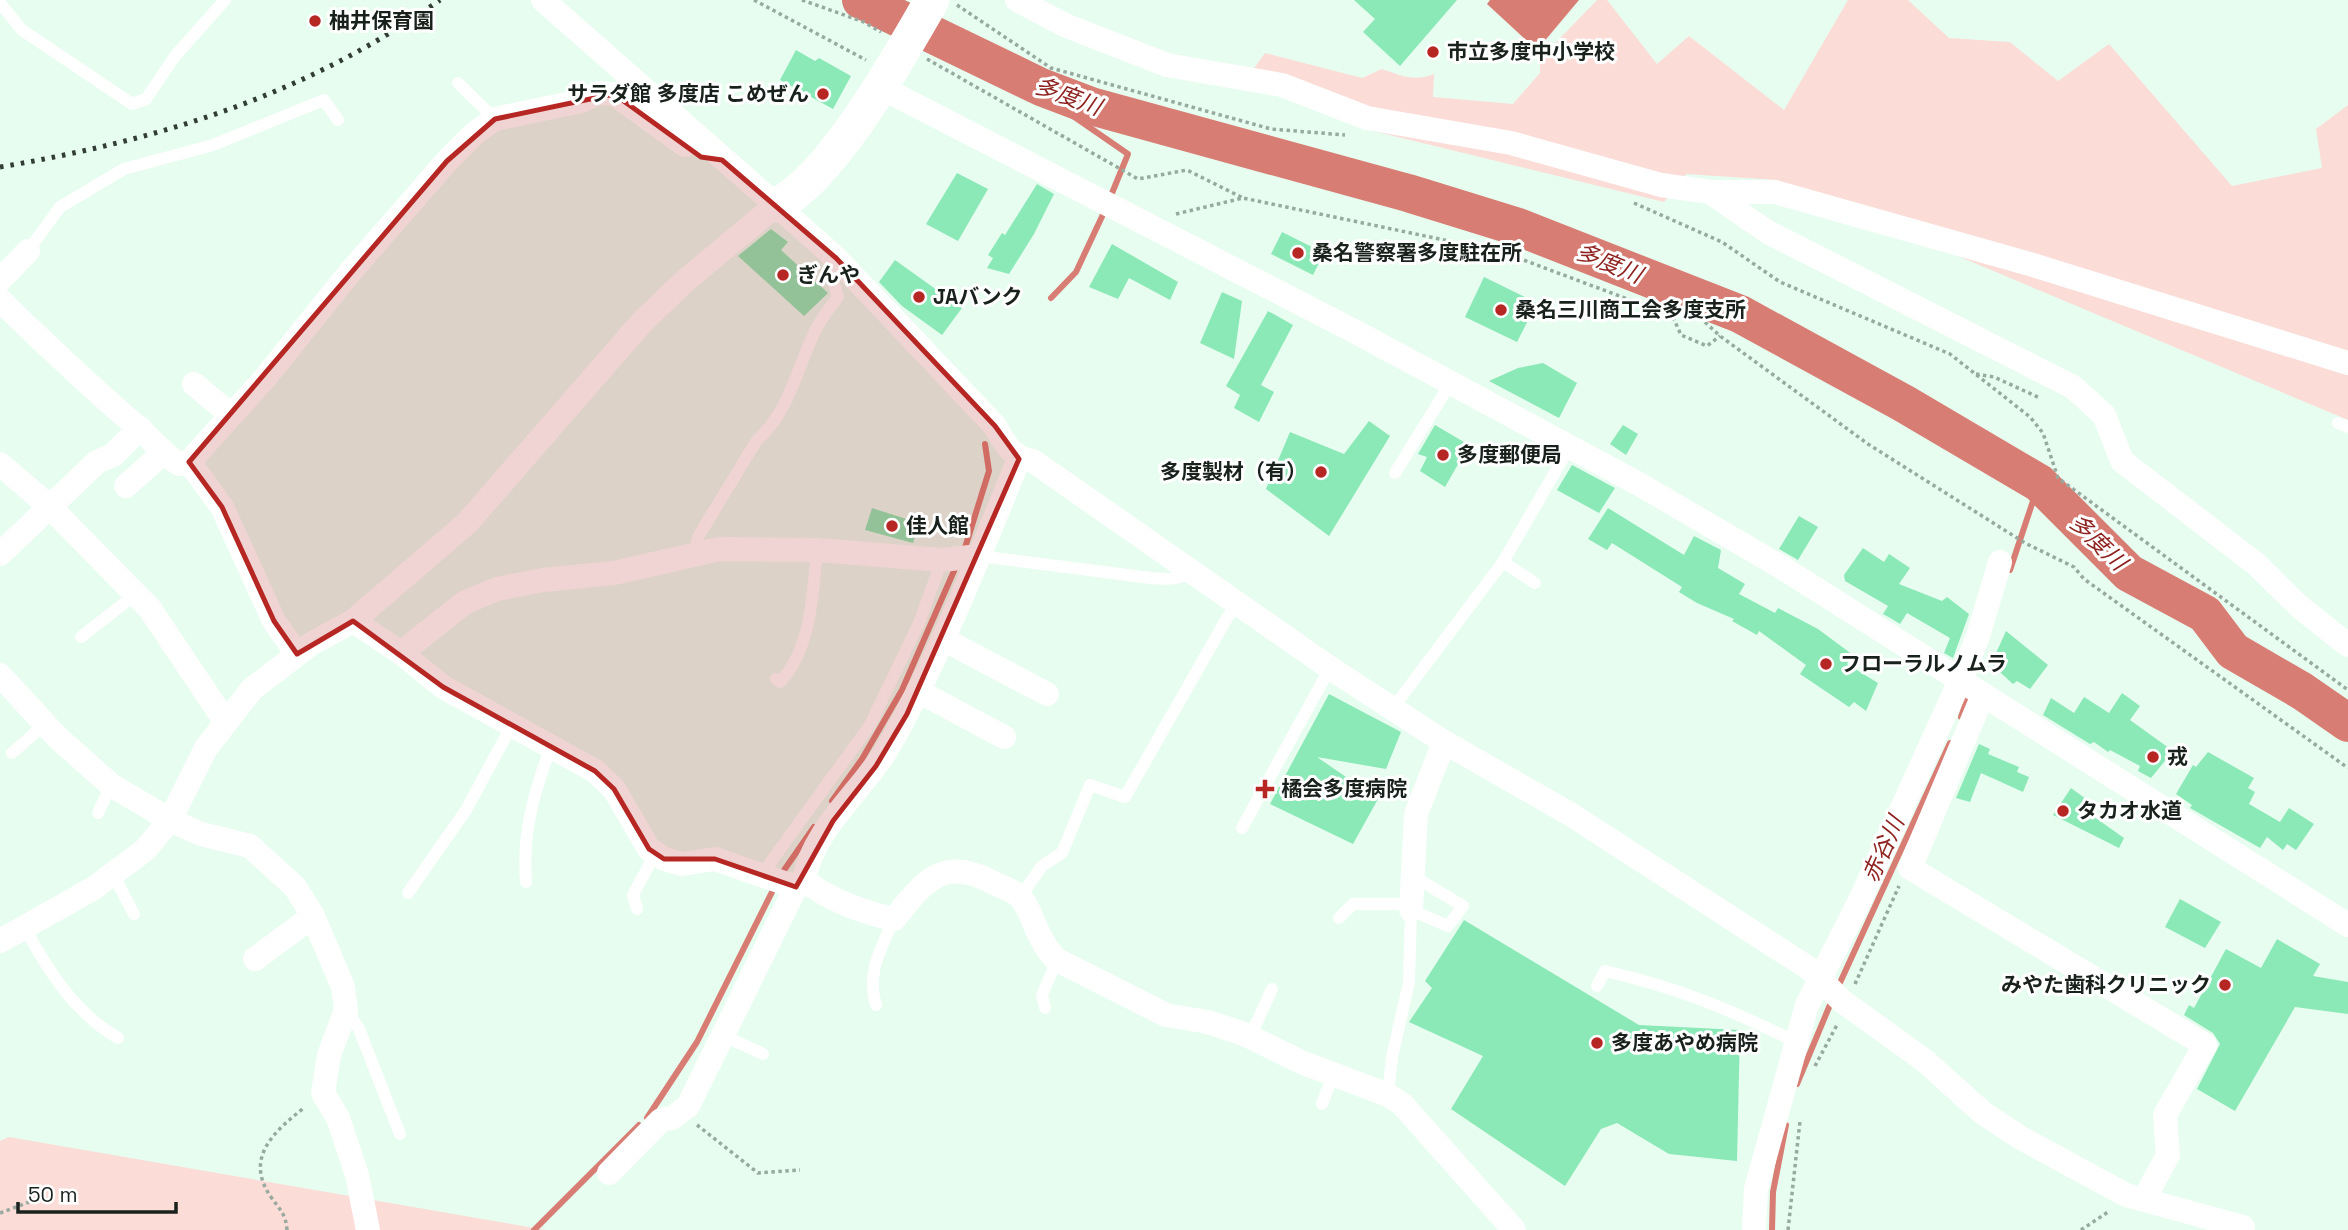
<svg xmlns="http://www.w3.org/2000/svg" width="2348" height="1230" viewBox="0 0 2348 1230" font-family="'Space Grotesk','Noto Sans JP',sans-serif">
	<style>
		.green { fill: #fcdcd7 }
		.water { fill: #d87d73 }
		.lines { fill: none; stroke-linecap: round; stroke-linejoin: round }
		.stream { stroke: #d87d73; stroke-width: 6 }
		.river { stroke: #d87d73; stroke-width: 38 }
		.building { fill: #8be9b7 }
		.path { stroke: #98a99f; stroke-width: 3.5; stroke-dasharray: 3.5 3.5; stroke-linecap: butt }
		.lane { stroke: #fff; stroke-width: 12 }
		.street { stroke: #fff; stroke-width: 24 }
		.secondary { stroke: #fff; stroke-width: 35 }
		.rail { stroke: #323c36; stroke-width: 5; stroke-dasharray: 3.5 7; stroke-linecap: butt }
		.marked { fill: #b62724; fill-opacity: 0.2; stroke: #b62724; stroke-width: 5; stroke-linejoin: round }
		.poi-dot { fill: #b62724; stroke: #fff; stroke-width: 2.5 }
		.labels { text-anchor: middle; stroke-width: 6; stroke-linejoin: round; paint-order: stroke }
		.poi-label { font-size: 21px; font-weight: bold; fill: #19211c; stroke: #fff; text-anchor: start }
		.water-label { font-size: 23px; font-style: italic; fill: #8e221f; stroke: #fff }
	</style>
	<rect width="100%" height="100%" fill="#e7fdf0"/>
	<!-- green -->
	<g class="green">
		<path d="M 1597,0 L 1607,0 L 1657,64 L 1689,36 L 1784,110 L 1848,0 L 1908,0 L 1949,38 L 2010,42 L 2058,81 L 2109,44 L 2232,186 L 2322,168 L 2316,129 L 2348,105 L 2348,420 L 1777,180 L 1686,174 L 1664,202 L 1361,128 L 1252,71 L 1265,53 L 1362,78 L 1382,69 C 1402,76 1414,82 1434,74 L 1433,97 L 1513,104 L 1540,73 L 1540,59 Z"/>
		<polygon points="9,1137 546,1230 0,1230 0,1141"/>
	</g>
	<!-- water -->
	<polygon class="water" points="1490,0 1579,0 1537,50 1487,4"/>
	<g class="lines">
		<!-- stream -->
		<g class="stream">
			<polyline points="1049,90 1060,107 1128,154 1110,198"/>
			<polyline points="1051,298 1076,272 1106,208"/>
			<polyline points="964,551 989,471 985,444"/>
			<polyline points="2010,570 2039,483"/>
			<polyline points="1961,717 1969,694"/>
			<polyline points="832,801 862,759 902,690 957,564"/>
			<polyline points="780,876 814,827"/>
			<polyline points="1838,987 1950,743"/>
			<polyline points="1797,1084 1832,1000"/>
			<polyline points="647,1118 697,1042 775,886"/>
			<polyline points="534,1230 639,1125"/>
			<polyline points="1772,1230 1773,1192 1786,1125"/>
		</g>
		<!-- river -->
		<polyline class="river" points="861,0 1041,87 1091,106 1408,193 1518,227 1740,314 1903,403 2039,483 2129,573 2205,614 2233,651 2302,691 2348,723"/>
	</g>
	<!-- building -->
	<g class="building">
		<polygon points="1354,0 1457,0 1400,66 1363,32 1375,19"/>
		<polygon points="796,50 815,61 819,58 851,76 833,109 780,80"/>
		<polygon points="957,173 988,189 958,241 926,224"/>
		<polygon points="1037,184 1054,194 1034,234 1009,274 987,268 993,258 988,255 1002,233 1005,235"/>
		<polygon points="771,229 788,242 781,250 828,293 804,316 738,256"/>
		<polygon points="1282,232 1324,253 1313,275 1271,254"/>
		<polygon points="1112,244 1178,282 1170,300 1129,278 1118,299 1089,287"/>
		<polygon points="895,260 962,308 942,335 902,306 879,282"/>
		<polygon points="1484,277 1537,303 1517,342 1465,317"/>
		<polygon points="1222,292 1242,301 1234,359 1200,343"/>
		<polygon points="1268,311 1293,325 1261,385 1274,392 1259,422 1234,408 1240,395 1226,386"/>
		<polygon points="1543,363 1577,383 1559,418 1489,381 1518,368"/>
		<polygon points="1369,421 1390,436 1329,536 1266,489 1290,432 1344,454"/>
		<polygon points="1435,425 1469,445 1445,487 1420,471 1427,457 1418,454"/>
		<polygon points="1623,425 1638,434 1626,455 1610,444"/>
		<polygon points="1572,465 1615,488 1599,513 1557,490"/>
		<polygon points="872,508 919,523 913,543 865,530"/>
		<polygon points="1608,508 1684,555 1694,536 1721,550 1718,568 1745,584 1739,594 1775,613 1778,608 1818,629 1853,655 1847,664 1878,683 1866,711 1854,702 1849,707 1800,674 1806,665 1759,631 1757,635 1732,621 1734,619 1697,603 1679,592 1682,587 1612,543 1607,550 1588,539"/>
		<polygon points="1799,516 1818,527 1798,560 1779,549"/>
		<polygon points="1863,548 1884,562 1889,554 1910,568 1899,584 1942,601 1947,597 1969,614 1953,658 1944,653 1950,638 1907,613 1900,624 1892,619 1883,614 1888,606 1845,581 1844,575"/>
		<polygon points="2006,631 2048,665 2030,689 2017,681 2013,684 1991,664"/>
		<polygon points="2122,693 2140,706 2130,720 2173,751 2151,778 2138,771 2140,766 2110,750 2108,752 2094,742 2090,744 2043,715 2051,698 2074,713 2084,697 2109,713"/>
		<polygon points="1329,694 1401,732 1386,769 1317,757 1378,799 1353,844 1270,804"/>
		<polygon points="1979,744 1990,749 1988,754 2019,767 2017,772 2029,777 2023,792 1981,773 1970,802 1956,798"/>
		<polygon points="2208,752 2254,778 2248,788 2255,792 2249,804 2280,822 2289,808 2314,824 2296,850 2287,844 2283,850 2267,837 2260,848 2190,808 2192,805 2176,794 2193,765 2196,767"/>
		<polygon points="2071,788 2086,799 2080,807 2124,838 2119,848 2053,815"/>
		<polygon points="2180,899 2221,922 2205,948 2165,927"/>
		<polygon points="1464,920 1639,1025 1740,1030 1737,1161 1669,1154 1617,1123 1601,1129 1565,1186 1451,1109 1483,1056 1409,1022 1432,988 1425,981"/>
		<polygon points="2277,939 2320,964 2313,976 2348,982 2348,1014 2295,1007 2235,1111 2197,1089 2220,1044 2213,1033 2184,1015 2189,1005 2194,1008 2226,949 2261,968"/>
	</g>
	<g class="lines">
		<!-- path -->
		<g class="path">
			<polyline points="754,0 866,60"/>
			<polyline points="802,0 864,22 881,32"/>
			<polyline points="957,5 1051,68 1271,129 1345,135"/>
			<polyline points="927,59 1138,179 1187,170 1243,198"/>
			<polyline points="1634,203 1722,242 1780,282 1950,354 2030,417 2043,433 2058,478 2348,690"/>
			<polyline points="1176,214 1243,198 1502,252 1673,316 1693,311 1720,336 1868,444 2025,543 2074,567 2084,579 2348,768"/>
			<polyline points="1673,317 1681,335 1707,346 1720,336"/>
			<polyline points="1976,374 1994,377 2040,398"/>
			<polyline points="1855,984 1899,886"/>
			<polyline points="1815,1066 1838,1023"/>
			<polyline points="697,1125 758,1173 800,1170"/>
			<polyline points="0,1213 29,1202"/>
			<path d="M 287,1230 C 286,1214 280,1210 271,1197 C 243,1157 276,1130 305,1107"/>
			<polyline points="1788,1230 1800,1121"/>
			<polyline points="2081,1230 2108,1212"/>
		</g>
		<!-- lane -->
		<g class="lane">
			<polyline points="0,3 22,30 132,104 146,99 175,56 225,0"/>
			<polyline points="458,83 495,119"/>
			<polyline points="28,251 60,207 124,169 213,145 324,100 338,120"/>
			<polyline points="2338,423 2348,427"/>
			<polyline points="1395,473 1450,384"/>
			<path d="M 695,554 L 698,537 L 757,440 C 789,413 798,365 816,329 C 822,318 830,307 838,297 L 830,269 L 836,258"/>
			<path d="M 979,556 L 1151,578 C 1165,579 1181,581 1191,570"/>
			<polyline points="1503,562 1535,583"/>
			<polyline points="81,637 136,594"/>
			<path d="M 776,679 L 780,682 C 811,650 813,593 817,550"/>
			<polyline points="1393,708 1503,562 1570,446"/>
			<polyline points="12,753 45,724"/>
			<polyline points="98,813 111,785"/>
			<polyline points="1242,828 1330,668"/>
			<polyline points="113,874 134,914"/>
			<polyline points="762,874 870,725 919,623 942,560"/>
			<path d="M 526,882 C 522,834 534,791 551,747"/>
			<polyline points="408,893 466,810 512,725"/>
			<polyline points="1020,897 1042,866 1062,853 1090,785 1125,797 1227,618 1238,604"/>
			<polyline points="637,909 633,895 655,854"/>
			<polyline points="1339,918 1353,904 1411,904"/>
			<path d="M 25,928 C 48,971 75,1013 118,1038"/>
			<path d="M 1597,986 L 1605,971 C 1679,988 1729,1009 1796,1042"/>
			<path d="M 876,1005 C 866,973 881,949 894,919"/>
			<polyline points="1045,1008 1042,995 1057,960"/>
			<polyline points="347,1010 359,1029 400,1134"/>
			<polyline points="722,1035 763,1054"/>
			<polyline points="1250,1037 1272,989"/>
			<polyline points="1388,1095 1392,1057 1409,982 1411,910 1448,926 1463,906 1411,875"/>
			<polyline points="1322,1104 1333,1075"/>
		</g>
		<!-- street -->
		<g class="street">
			<path d="M 543,0 L 836,258 L 995,426 C 1005,444 1012,458 1033,461 L 1330,668 L 1444,742 L 1570,814 L 1810,969 L 1842,1001 L 1924,1060 L 1983,1113 L 2021,1138 L 2126,1195 L 2243,1227 L 2242,1230"/>
			<polyline points="1017,0 1067,26 1167,65 1282,85 1367,118 1511,143 1661,185 1710,192 1775,192 2033,265 2348,363"/>
			<polyline points="880,87 1354,331 1639,484 1781,567 2348,925"/>
			<polyline points="1710,192 1766,231 2073,387 2104,415 2122,461 2256,564 2301,608 2348,645"/>
			<polyline points="0,280 28,251"/>
			<path d="M 0,300 C 44,343 89,385 135,425 C 151,438 162,453 179,464 L 189,462"/>
			<polyline points="194,384 231,415"/>
			<polyline points="0,464 49,506 150,609 225,721"/>
			<polyline points="126,486 162,454"/>
			<polyline points="0,554 97,462 113,455 140,428"/>
			<polyline points="353,621 401,653 464,603 497,589 543,580 614,573 719,549 817,550 942,560 979,556"/>
			<polyline points="943,639 1047,694"/>
			<polyline points="401,653 443,687 595,771 614,789 649,849 664,859 682,864 715,859 796,887"/>
			<polyline points="297,654 274,621 222,507 189,462 265,378 351,271 447,161 475,133 495,119 581,101 599,93 614,94 685,145"/>
			<polyline points="0,675 57,737 111,785 170,820 201,834 250,846 295,887 313,916 343,987 346,1010 329,1055 323,1093 338,1118 357,1175 368,1230"/>
			<polyline points="918,691 1004,737"/>
			<polyline points="1983,695 1910,868 2205,1045 2165,1115 2168,1155 2144,1199"/>
			<path d="M 804,880 C 827,899 864,913 894,919 C 923,883 942,856 990,881 C 999,886 1012,890 1019,896 C 1032,908 1036,941 1057,960 L 1166,1015 L 1208,1022 L 1244,1034 L 1301,1062 L 1388,1095 L 1402,1104 L 1514,1230"/>
			<polyline points="1411,910 1416,814 1444,742"/>
			<polyline points="0,941 94,888 145,850 170,820 206,748 252,689 311,644 353,621 467,523 642,322 685,281 776,205"/>
			<polyline points="255,959 313,916"/>
			<path d="M 609,1173 L 661,1120 L 672,1118 L 688,1106 L 796,887 L 804,880 C 811,837 849,802 874,768 C 887,752 897,732 907,713 C 950,631 984,544 1019,459"/>
			<polyline points="1754,1230 1756,1189 1807,1005 1862,896 1963,674 1978,636 2000,562"/>
		</g>
		<!-- secondary -->
		<path class="secondary" d="M 776,205 C 831,180 901,54 932,0"/>
		<!-- rail -->
		<path class="rail" d="M 0,167 C 160,140 306,95 440,0"/>
	</g>
	<!-- marked area -->
	<path class="marked" d="M 614,94 L 701,157 L 722,160 L 836,258 L 995,426 L 1019,459 L 907,714 L 876,766 L 833,821 L 796,887 L 715,859 L 664,859 L 649,849 L 614,789 L 595,771 L 443,687 L 353,621 L 297,654 L 274,621 L 222,507 L 189,462 L 447,161 L 495,119 Z"/>
	<!-- markers -->
	<g class="poi-dot">
		<circle cx="315" cy="21" r="7"/>
		<circle cx="1433" cy="52" r="7"/>
		<circle cx="823" cy="94" r="7"/>
		<circle cx="1298" cy="253" r="7"/>
		<circle cx="783" cy="275" r="7"/>
		<circle cx="919" cy="297" r="7"/>
		<circle cx="1501" cy="310" r="7"/>
		<circle cx="1443" cy="455" r="7"/>
		<circle cx="1321" cy="472" r="7"/>
		<circle cx="892" cy="526" r="7"/>
		<circle cx="1826" cy="664" r="7"/>
		<circle cx="2153" cy="757" r="7"/>
		<path d="M1261.5 778.5h7v7h7v7h-7v7h-7v-7h-7v-7h7z"/>
		<circle cx="2063" cy="811" r="7"/>
		<circle cx="2225" cy="985" r="7"/>
		<circle cx="1597" cy="1043" r="7"/>
	</g>
	<g class="labels">
		<!-- poi labels -->
		<g class="poi-label">
			<text x="329" y="28">柚井保育園</text>
			<text x="1447" y="59">市立多度中小学校</text>
			<text x="809" y="101" text-anchor="end">サラダ館 多度店 こめぜん</text>
			<text x="1312" y="260">桑名警察署多度駐在所</text>
			<text x="797" y="282">ぎんや</text>
			<text x="933" y="304">JAバンク</text>
			<text x="1515" y="317">桑名三川商工会多度支所</text>
			<text x="1457" y="462">多度郵便局</text>
			<text x="1307" y="479" text-anchor="end">多度製材（有）</text>
			<text x="906" y="533">佳人館</text>
			<text x="1840" y="671">フローラルノムラ</text>
			<text x="2167" y="764">戎</text>
			<text x="1281" y="796">橘会多度病院</text>
			<text x="2077" y="818">タカオ水道</text>
			<text x="2211" y="992" text-anchor="end">みやた歯科クリニック</text>
			<text x="1611" y="1050">多度あやめ病院</text>
		</g>
		<!-- water labels -->
		<g class="water-label">
			<text transform="translate(1068 96) rotate(20)" y="8">多度川</text>
			<text transform="translate(1609 263) rotate(22)" y="8">多度川</text>
			<text transform="translate(2098 542) rotate(44)" y="8">多度川</text>
			<text transform="translate(1883 849) rotate(-66)" y="8">赤谷川</text>
		</g>
	</g>
	<!-- scale -->
	<path d="M18 1202v10h158v-10" fill="none" stroke="#19211c" stroke-width="3.5"/>
	<text x="28" y="1202" font-size="21" fill="#19211c" stroke="#ffffff" stroke-width="5" paint-order="stroke">50 m</text>
</svg>
